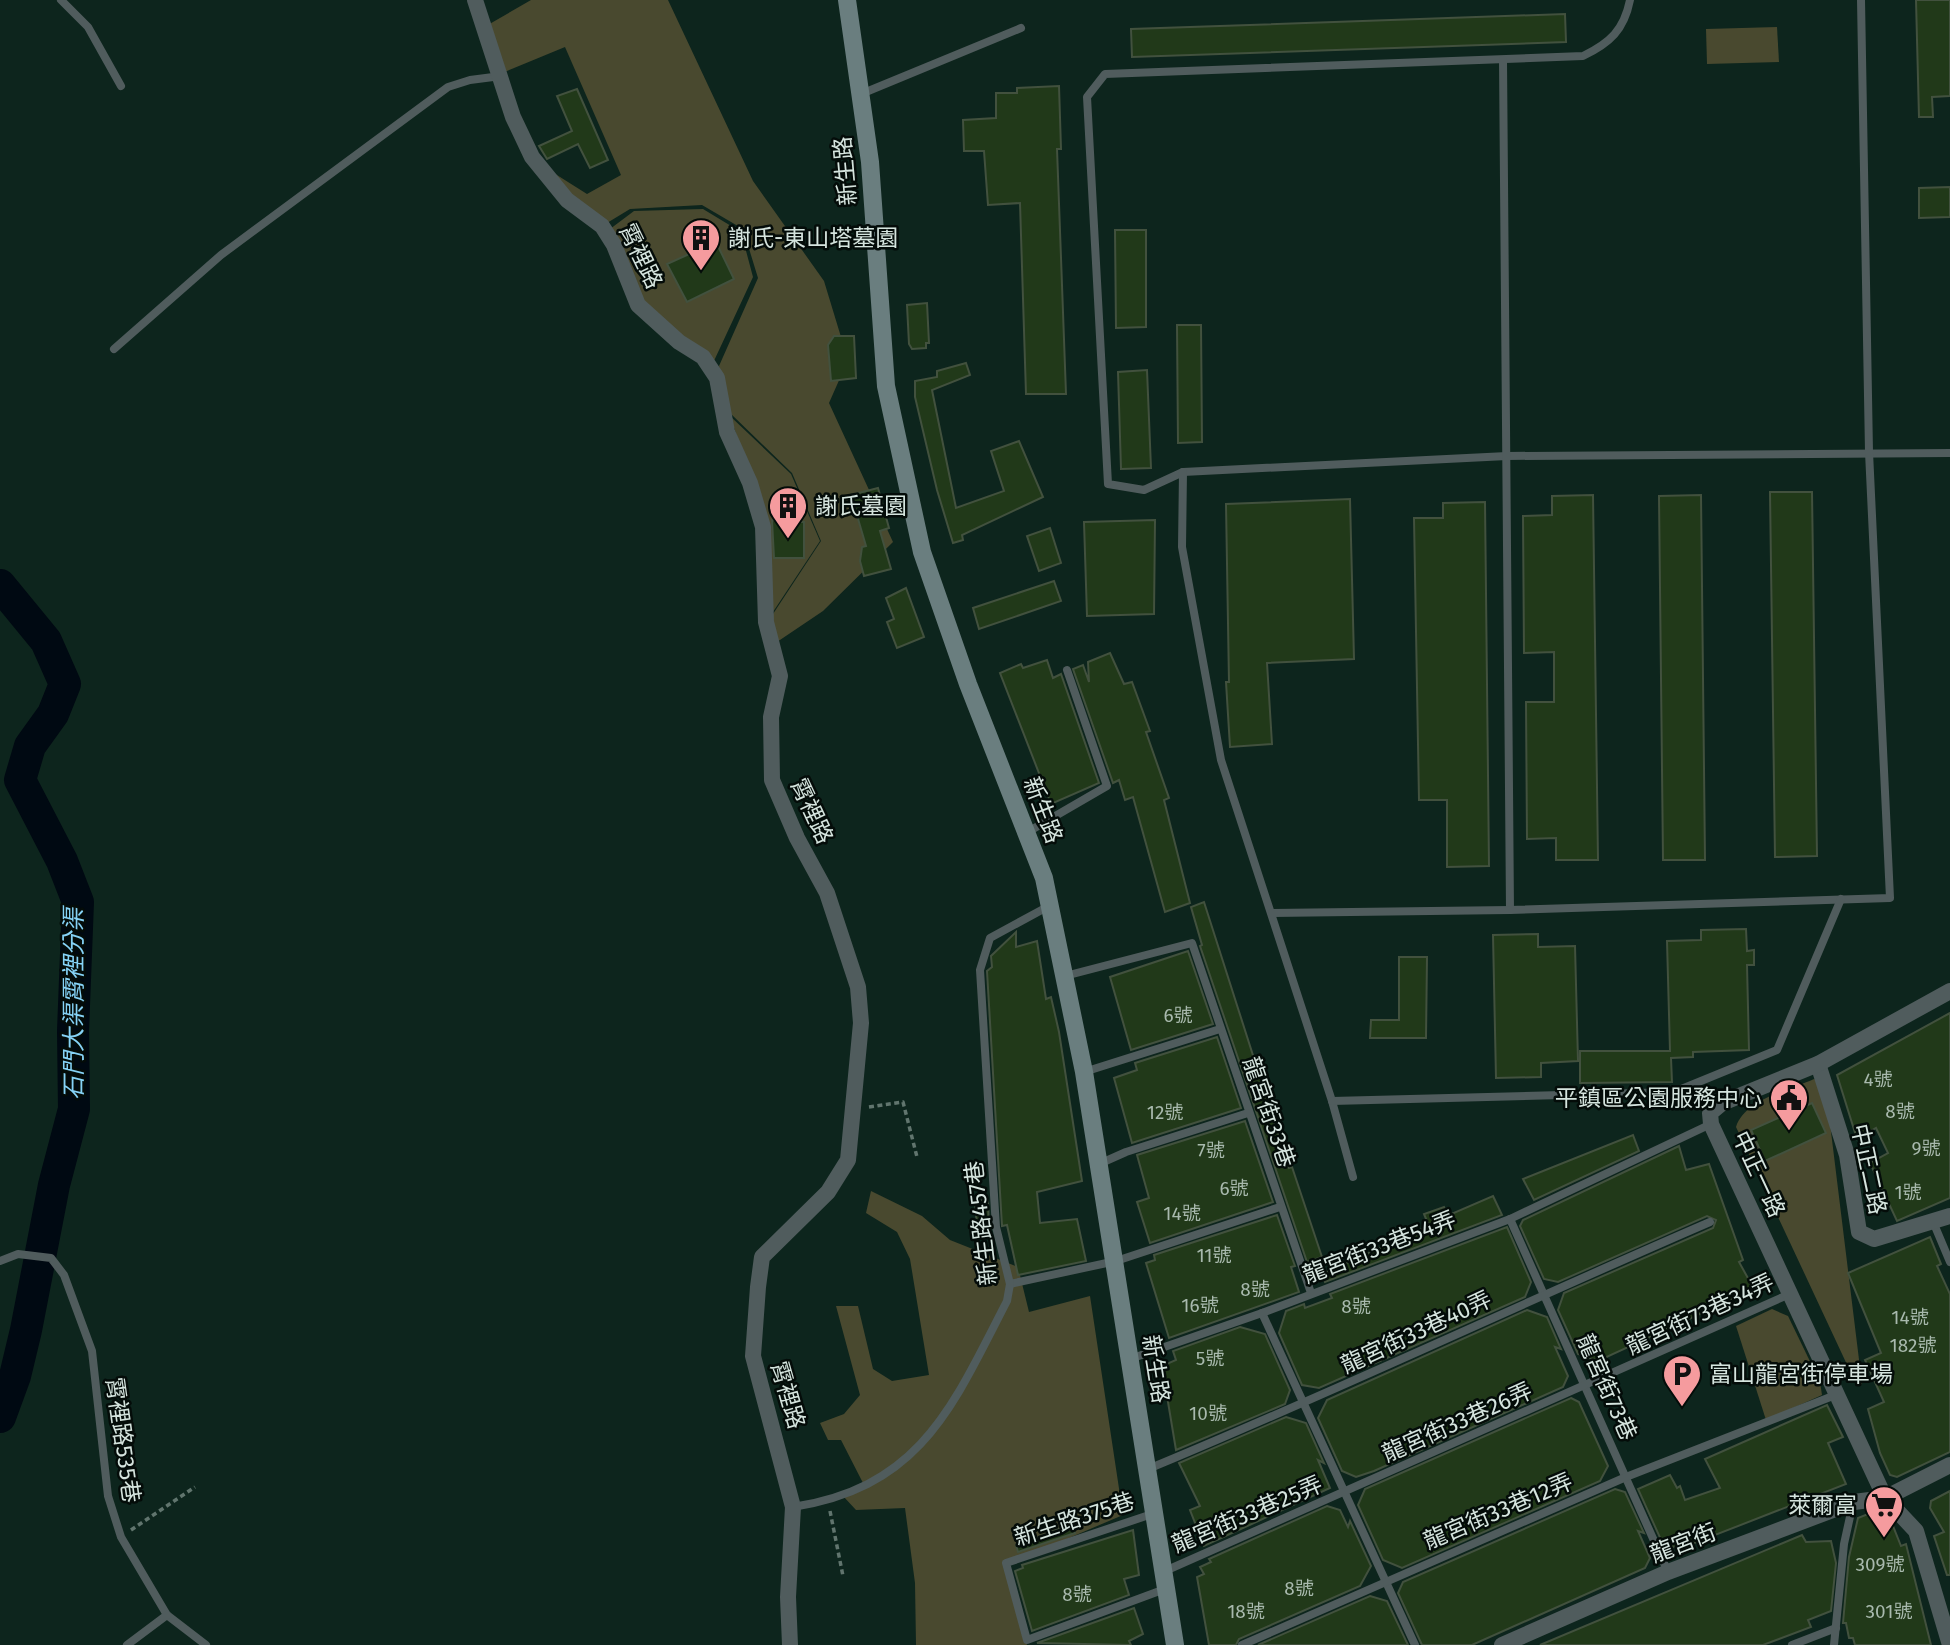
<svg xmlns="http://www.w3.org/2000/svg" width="1950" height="1645" viewBox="0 0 1950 1645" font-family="'Fira Sans','Noto Sans TC',sans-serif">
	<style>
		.green { fill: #49492f }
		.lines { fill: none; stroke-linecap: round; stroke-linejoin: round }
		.river { stroke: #000912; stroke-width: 32 }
		.building { fill: #213919; stroke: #42513e; stroke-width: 2 }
		.path { stroke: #61756e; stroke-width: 3.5; stroke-dasharray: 5 3.5; stroke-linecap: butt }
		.lane { stroke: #505c5d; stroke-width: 8 }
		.street { stroke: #505c5d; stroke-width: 16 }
		.secondary { stroke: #6a7e7f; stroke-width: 18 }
		.labels { text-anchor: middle; stroke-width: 5; stroke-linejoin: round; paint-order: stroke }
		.number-label { font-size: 19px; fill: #a8b9ad }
		.street-label { font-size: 23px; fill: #d5e4de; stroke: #040c09 }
		.poi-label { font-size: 23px; fill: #d5e4de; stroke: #040c09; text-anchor: start }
		.water-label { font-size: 24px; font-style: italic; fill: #86d3f7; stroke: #040c09 }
	</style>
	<rect width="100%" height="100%" fill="#0d251d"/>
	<!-- green -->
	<g class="green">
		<polygon points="531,0 668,0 753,181 824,281 848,360 829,403 893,542 823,611 777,642 771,617 821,541 792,473 730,413 719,366 758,278 743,229 702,205 630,209 607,223 568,199 541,165 587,194 621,175 565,47 502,73 486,26"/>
		<polygon points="1777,27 1779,62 1707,64 1706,29"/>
		<path d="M 703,209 L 741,232 L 753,277 L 713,363 C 695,348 659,325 647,307 C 630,282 630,251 610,229 L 634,211 Z"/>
		<polygon points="730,416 791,474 820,541 769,618 766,521"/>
		<path d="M 1814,1079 L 1821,1082 L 1826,1091 L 1862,1384 L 1857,1386 L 1736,1127 C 1745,1099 1790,1090 1814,1079 Z"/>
		<polygon points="871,1191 922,1216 950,1240 1018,1267 1029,1312 1090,1296 1123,1515 1008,1564 1027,1645 916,1645 915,1583 905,1508 856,1510 843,1496 863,1483 841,1440 828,1440 820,1423 844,1414 860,1395 836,1306 858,1306 873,1369 892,1381 929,1375 910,1259 897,1232 866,1213"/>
		<polygon points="1772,1309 1788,1316 1820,1382 1822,1395 1766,1420 1736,1326"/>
	</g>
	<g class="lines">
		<!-- river -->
		<polyline class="river" points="0,585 46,641 65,684 53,714 30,746 20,780 62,861 78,902 73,1031 74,1109 54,1185 26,1330 15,1376 0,1417"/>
	</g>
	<!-- building -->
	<g class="building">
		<polygon points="1916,0 1950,0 1950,96 1932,97 1933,117 1919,117"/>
		<polygon points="1565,14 1566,42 1132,57 1131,29"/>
		<polygon points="1059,86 1061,149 1057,149 1066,394 1026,394 1020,203 988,205 984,151 964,151 963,120 996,118 996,93 1017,93 1017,88"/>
		<polygon points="577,89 608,160 590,168 578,144 547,159 539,146 572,131 557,96"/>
		<polygon points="1950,187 1950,217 1919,218 1919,188"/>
		<polygon points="1115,230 1146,230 1146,327 1116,328"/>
		<polygon points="716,242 734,279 687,302 667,264"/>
		<polygon points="927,303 929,343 926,343 926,348 912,349 909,344 907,305"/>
		<polygon points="1177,325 1201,325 1202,442 1178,443"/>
		<polygon points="834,336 854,336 856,378 831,381 828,345"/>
		<polygon points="966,363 970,375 932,390 956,508 1004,491 991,451 1019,441 1043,497 962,535 963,540 953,543 937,490 915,397 915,381 937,377 937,371"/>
		<polygon points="1147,370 1151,468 1121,469 1118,372"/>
		<polygon points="878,488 889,528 880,531 891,569 864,576 860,561 862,547 866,546 851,495"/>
		<polygon points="1770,492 1812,492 1817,856 1775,857"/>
		<polygon points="1593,495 1598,860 1556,860 1556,838 1527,839 1526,702 1554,702 1554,652 1524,653 1523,516 1552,515 1552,496"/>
		<polygon points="1701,495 1705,860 1663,860 1659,496"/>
		<polygon points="1350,499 1354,659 1267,663 1272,744 1230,747 1226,682 1229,682 1226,504"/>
		<polygon points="1485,502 1489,866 1447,867 1447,800 1419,800 1414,518 1443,518 1443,503"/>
		<polygon points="772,520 804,522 804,558 774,558"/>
		<polygon points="1155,520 1154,614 1087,616 1084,522"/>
		<polygon points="1050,528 1061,563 1039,571 1027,536"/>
		<polygon points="1054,581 1061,601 979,629 973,608"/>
		<polygon points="906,588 924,637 897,648 887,622 894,619 886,598"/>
		<polygon points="1110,653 1124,684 1132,682 1150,731 1146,732 1169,798 1164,800 1190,903 1165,912 1133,797 1125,800 1119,780 1113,783 1073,669 1083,665 1089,682 1088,662"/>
		<polygon points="1047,660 1053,678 1061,674 1099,783 1051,804 1000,673 1021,664 1023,668"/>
		<polygon points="1204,902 1289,1168 1292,1167 1322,1257 1307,1262 1200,946 1202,945 1191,907"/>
		<polygon points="1746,929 1747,951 1754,950 1754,965 1747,965 1749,1050 1693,1052 1693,1057 1671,1058 1672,1082 1580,1083 1580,1051 1670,1051 1667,941 1701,940 1701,930"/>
		<polygon points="1016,932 1016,947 1037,941 1046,999 1051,997 1059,1032 1082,1181 1037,1192 1040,1223 1077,1219 1086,1261 1018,1275 1007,1225 1002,1226 987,971 992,967 991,956"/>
		<polygon points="1538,934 1538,947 1575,946 1578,1061 1541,1063 1541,1077 1496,1078 1493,935"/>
		<polygon points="1188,951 1213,1024 1131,1050 1110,977"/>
		<polygon points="1399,957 1427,957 1426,1038 1370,1038 1371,1020 1399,1020"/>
		<polygon points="1950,1013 1950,1198 1897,1221 1870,1163 1888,1153 1876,1128 1857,1139 1837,1075"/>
		<polygon points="1217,1037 1241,1108 1132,1143 1114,1078 1137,1070 1135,1063"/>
		<polygon points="1812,1103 1826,1133 1765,1161 1751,1130"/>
		<polygon points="1245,1121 1273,1202 1150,1243 1137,1202 1149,1198 1137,1155"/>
		<polygon points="1633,1135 1639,1151 1534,1200 1523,1179"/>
		<polygon points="1679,1146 1686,1170 1709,1164 1743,1260 1739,1262 1754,1289 1598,1361 1578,1354 1558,1310 1564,1293 1713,1228 1716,1220 1707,1216 1558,1282 1544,1279 1520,1226 1523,1220"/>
		<polygon points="1493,1196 1502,1215 1325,1282 1322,1274 1429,1226 1424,1214 1444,1207 1447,1216"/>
		<polygon points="988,1200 989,1227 977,1228 975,1201"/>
		<polygon points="1277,1215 1295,1266 1291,1267 1299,1292 1169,1338 1146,1263 1155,1260 1154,1255"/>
		<polygon points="1507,1227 1531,1282 1525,1297 1319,1388 1302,1385 1279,1333 1286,1311 1304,1304 1305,1308 1332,1298 1330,1294"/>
		<polygon points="1930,1237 1941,1264 1937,1266 1950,1294 1950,1452 1897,1477 1890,1475 1880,1453 1868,1409 1884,1402 1865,1360 1881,1353 1848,1273"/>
		<polygon points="1527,1310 1547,1317 1561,1349 1555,1347 1568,1376 1563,1387 1374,1471 1356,1477 1342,1471 1318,1418 1327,1400"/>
		<polygon points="1240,1327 1265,1334 1290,1390 1285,1404 1176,1450 1162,1366 1176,1360 1173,1351"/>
		<polygon points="1571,1398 1579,1402 1608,1466 1600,1481 1402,1568 1383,1560 1358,1505 1365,1489"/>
		<polygon points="1827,1405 1843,1437 1828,1443 1846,1484 1679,1549 1662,1542 1638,1489 1670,1475 1677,1488 1680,1486 1685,1500 1720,1488 1705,1459"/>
		<polygon points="1286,1417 1306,1423 1324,1463 1318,1460 1330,1488 1204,1546 1190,1510 1200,1506 1179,1463"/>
		<polygon points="1615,1489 1625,1492 1644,1533 1638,1531 1650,1558 1645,1568 1472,1645 1422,1645 1398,1593 1403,1582"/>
		<polygon points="1950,1491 1950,1575 1947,1575 1934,1536 1944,1532 1930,1508 1931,1501"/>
		<polygon points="1327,1506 1340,1510 1348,1527 1350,1521 1371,1566 1360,1586 1239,1639 1236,1645 1209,1645 1197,1577 1204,1574 1200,1567 1211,1562 1209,1559"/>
		<polygon points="1873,1512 1891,1521 1901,1546 1906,1544 1931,1645 1855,1645 1853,1638 1849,1638 1846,1623 1843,1623 1849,1557 1858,1518"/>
		<polygon points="1072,1524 1075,1533 1018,1552 1016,1545"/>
		<polygon points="1133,1530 1139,1575 1124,1579 1129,1595 1032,1631 1015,1571 1023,1568 1022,1565"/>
		<polygon points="1802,1535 1806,1542 1831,1541 1836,1563 1831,1611 1808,1620 1811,1627 1763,1645 1540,1645"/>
		<polygon points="1370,1596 1387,1601 1408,1645 1258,1645"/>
		<polygon points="1134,1608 1143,1634 1129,1641 1131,1645 1037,1643"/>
	</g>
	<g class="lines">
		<!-- path -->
		<g class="path">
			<polyline points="869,1107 903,1102 917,1157"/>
			<polyline points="830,1511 843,1576"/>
			<polyline points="131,1530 195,1487"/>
		</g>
		<!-- lane -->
		<g class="lane">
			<polyline points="61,0 88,27 121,86"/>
			<path d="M 1630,0 C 1624,30 1610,43 1583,56 L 1105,74 L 1087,97 L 1108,484 L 1144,490 L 1183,472 L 1507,456 L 1950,453"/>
			<polyline points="1503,60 1510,910"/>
			<polyline points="861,94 1021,28"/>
			<polyline points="114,349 221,255 448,87 470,80 501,76"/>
			<polyline points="1183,472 1182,547 1221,760 1332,1101 1353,1177"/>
			<polyline points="1026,833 1107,786 1067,670"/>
			<polyline points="1272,913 1510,910 1890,898 1869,452 1861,0"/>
			<polyline points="1065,976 1192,943 1311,1293"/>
			<polyline points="1084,1072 1220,1029"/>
			<polyline points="1332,1101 1674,1092 1777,1050 1841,899"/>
			<polyline points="1099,1164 1126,1152 1248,1113"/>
			<polyline points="1510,1219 1668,1572"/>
			<polyline points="1934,1224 1950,1262"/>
			<polyline points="0,1261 18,1254 51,1258 64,1275 92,1351 108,1496 121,1537 167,1615 206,1645"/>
			<polyline points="1010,1284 1116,1261 1280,1207"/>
			<polyline points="1262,1313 1415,1645"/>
			<polyline points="1130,1359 1262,1313 1510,1219 1711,1124"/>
			<path d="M 1148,1469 C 1337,1391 1522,1303 1710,1222"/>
			<path d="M 793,1507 C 922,1487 953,1405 1007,1301 L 1010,1284 L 996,1227 L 980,970 L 990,938 L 1049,906"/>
			<polyline points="1155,1513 1006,1563 1027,1640 1165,1589"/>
			<polyline points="1165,1571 1792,1293"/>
			<polyline points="127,1645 167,1615"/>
			<polyline points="1242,1645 1626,1477 1838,1394"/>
			<polyline points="1792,1645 1836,1628"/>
			<polyline points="1834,1645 1844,1544 1853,1503"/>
		</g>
		<!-- street -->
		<g class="street">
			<polyline points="475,0 513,117 532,157 567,200 602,226 614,245 638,305 679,342 703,357 717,378 727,432 750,483 763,527 766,622 780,676 771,717 772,780 797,838 827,893 858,987 861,1023 848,1160 828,1192 762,1257 758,1287 753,1356 793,1507 788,1597 790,1645"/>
			<polyline points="1818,1064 1847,1155 1859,1232 1874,1239 1950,1216"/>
			<polyline points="1502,1645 1668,1572 1854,1502 1885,1498 1950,1465"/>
			<polyline points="1950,1645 1916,1531 1885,1498 1711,1124 1710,1113 1722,1103 1818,1064 1950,991"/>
		</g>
		<!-- secondary -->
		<polyline class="secondary" points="847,0 870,162 886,386 922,552 968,684 1044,878 1084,1072 1175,1645"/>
	</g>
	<!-- icons -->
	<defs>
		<symbol id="building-pin" viewBox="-11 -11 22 30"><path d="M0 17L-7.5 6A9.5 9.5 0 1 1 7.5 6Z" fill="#f59b9e" stroke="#040c09"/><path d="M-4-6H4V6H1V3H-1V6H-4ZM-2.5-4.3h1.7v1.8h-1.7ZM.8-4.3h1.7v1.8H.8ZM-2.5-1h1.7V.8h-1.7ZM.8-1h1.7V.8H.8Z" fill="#111"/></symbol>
		<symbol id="civic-pin" viewBox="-11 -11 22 30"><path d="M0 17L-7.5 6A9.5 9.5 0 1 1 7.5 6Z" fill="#f59b9e" stroke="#040c09"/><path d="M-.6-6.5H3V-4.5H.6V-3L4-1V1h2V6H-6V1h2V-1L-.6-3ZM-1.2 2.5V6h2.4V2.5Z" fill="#111"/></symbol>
		<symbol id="parking-pin" viewBox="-11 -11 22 30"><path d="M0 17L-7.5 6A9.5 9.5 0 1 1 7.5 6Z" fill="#f59b9e" stroke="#040c09"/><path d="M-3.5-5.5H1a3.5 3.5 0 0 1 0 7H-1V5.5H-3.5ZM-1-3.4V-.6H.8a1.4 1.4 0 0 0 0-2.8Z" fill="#111"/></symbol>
		<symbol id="supermarket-pin" viewBox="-11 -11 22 30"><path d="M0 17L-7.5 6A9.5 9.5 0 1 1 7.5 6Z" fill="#f59b9e" stroke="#040c09"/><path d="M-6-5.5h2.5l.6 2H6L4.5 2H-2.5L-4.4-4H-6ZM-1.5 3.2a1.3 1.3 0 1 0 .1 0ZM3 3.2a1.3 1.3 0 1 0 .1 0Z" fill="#111"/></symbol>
	</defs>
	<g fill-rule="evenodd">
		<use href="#building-pin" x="679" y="216" width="44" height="60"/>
		<use href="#building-pin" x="766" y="484" width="44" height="60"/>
		<use href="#civic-pin" x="1767" y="1076" width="44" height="60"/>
		<use href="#parking-pin" x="1660" y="1352" width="44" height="60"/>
		<use href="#supermarket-pin" x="1862" y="1483" width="44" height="60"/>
	</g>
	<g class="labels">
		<!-- number labels -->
		<g class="number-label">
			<text x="1178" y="1022">6號</text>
			<text x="1878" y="1086">4號</text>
			<text x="1900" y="1118">8號</text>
			<text x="1165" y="1119">12號</text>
			<text x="1926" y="1155">9號</text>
			<text x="1211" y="1157">7號</text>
			<text x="1234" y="1195">6號</text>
			<text x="1908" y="1199">1號</text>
			<text x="1182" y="1220">14號</text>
			<text x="1214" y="1262">11號</text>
			<text x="1255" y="1296">8號</text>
			<text x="1200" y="1312">16號</text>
			<text x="1356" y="1313">8號</text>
			<text x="1910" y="1324">14號</text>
			<text x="1913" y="1352">182號</text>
			<text x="1210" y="1365">5號</text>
			<text x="1208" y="1420">10號</text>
			<text x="1880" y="1571">309號</text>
			<text x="1299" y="1595">8號</text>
			<text x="1077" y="1601">8號</text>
			<text x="1246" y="1618">18號</text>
			<text x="1889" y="1618">301號</text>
		</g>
		<!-- street labels -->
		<g class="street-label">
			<text transform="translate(845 171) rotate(-95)" y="8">新生路</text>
			<text transform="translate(641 256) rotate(64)" y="8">霄裡路</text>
			<text transform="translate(1043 810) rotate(69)" y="8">新生路</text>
			<text transform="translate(812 811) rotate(65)" y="8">霄裡路</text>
			<text transform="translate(1269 1112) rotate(71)" y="8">龍宮街33巷</text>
			<text transform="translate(1869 1169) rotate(78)" y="8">中正二路</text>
			<text transform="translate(1759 1174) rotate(65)" y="8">中正一路</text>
			<text transform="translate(981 1223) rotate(-97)" y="8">新生路457巷</text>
			<text transform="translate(1379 1247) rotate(-21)" y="8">龍宮街33巷54弄</text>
			<text transform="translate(1700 1314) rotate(-25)" y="8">龍宮街73巷34弄</text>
			<text transform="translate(1416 1332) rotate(-25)" y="8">龍宮街33巷40弄</text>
			<text transform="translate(1156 1369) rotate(81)" y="8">新生路</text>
			<text transform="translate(1607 1387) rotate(66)" y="8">龍宮街73巷</text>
			<text transform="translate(788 1395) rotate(74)" y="8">霄裡路</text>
			<text transform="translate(1457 1422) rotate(-24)" y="8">龍宮街33巷26弄</text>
			<text transform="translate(123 1440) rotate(82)" y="8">霄裡路535巷</text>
			<text transform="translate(1498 1511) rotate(-23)" y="8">龍宮街33巷12弄</text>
			<text transform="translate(1247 1514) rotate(-23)" y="8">龍宮街33巷25弄</text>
			<text transform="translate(1074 1519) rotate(-18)" y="8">新生路375巷</text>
			<text transform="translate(1683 1543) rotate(-21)" y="8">龍宮街</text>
		</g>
		<!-- poi labels -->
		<g class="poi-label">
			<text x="728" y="246">謝氏-東山塔墓園</text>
			<text x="815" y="514">謝氏墓園</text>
			<text x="1762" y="1106" text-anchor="end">平鎮區公園服務中心</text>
			<text x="1709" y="1382">富山龍宮街停車場</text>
			<text x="1857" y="1513" text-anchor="end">萊爾富</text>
		</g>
		<!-- water labels -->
		<g class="water-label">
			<text transform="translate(74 1004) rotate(-90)" y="8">石門大渠霄裡分渠</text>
		</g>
	</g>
</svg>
